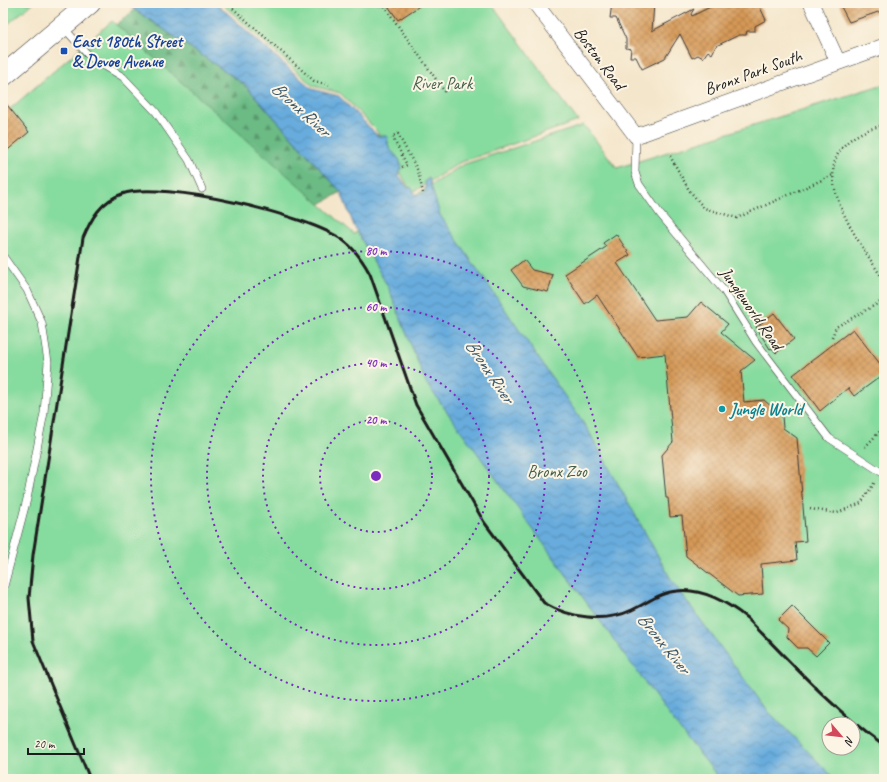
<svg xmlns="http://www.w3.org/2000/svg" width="887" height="782" viewBox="0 0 887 782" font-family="Caveat,sans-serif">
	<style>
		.forest { fill: url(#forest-firs); stroke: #446c50 }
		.green { fill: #86db9e; stroke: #517c5d; fill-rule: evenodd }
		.water { fill: url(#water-waves); stroke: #42647c }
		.building { fill: url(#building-cross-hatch) }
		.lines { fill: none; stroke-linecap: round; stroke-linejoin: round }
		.lane-casing { stroke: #3c3a36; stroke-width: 8 }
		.street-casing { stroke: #3c3a36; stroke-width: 16 }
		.secondary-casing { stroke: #3c3a36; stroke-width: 22 }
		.path { stroke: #3c3a36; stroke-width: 2.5; stroke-dasharray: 1 3; stroke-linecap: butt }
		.lane { stroke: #fff; stroke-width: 7 }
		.street { stroke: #fff; stroke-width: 15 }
		.secondary { stroke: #fff; stroke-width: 21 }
		.rail { stroke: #1c1c1c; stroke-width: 3 }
		.ring { fill: none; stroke: #7b2cbf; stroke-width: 2; stroke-dasharray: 2 4 }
		.transit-dot { fill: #1a4fb4; stroke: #fcf5e5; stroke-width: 1.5 }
		.culture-dot { fill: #0f9aa8; stroke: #fcf5e5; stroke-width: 1.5 }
		.labels { text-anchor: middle; stroke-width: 4; stroke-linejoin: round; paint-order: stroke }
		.transit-label { font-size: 17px; font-weight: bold; fill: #164399; stroke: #fcf5e5; text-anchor: start }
		.street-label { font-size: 17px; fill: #1c1c1c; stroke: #fcf5e5 }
		.park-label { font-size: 17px; fill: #415f4a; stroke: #fcf5e5 }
		.culture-label { font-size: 17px; font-weight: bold; fill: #0d838f; stroke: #fcf5e5; text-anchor: start }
		.water-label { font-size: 18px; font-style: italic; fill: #3a5669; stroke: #fcf5e5 }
		.centre { fill: #7b2cbf; stroke: #fcf5e5; stroke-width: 2 }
		.ring-label { font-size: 12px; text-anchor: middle; font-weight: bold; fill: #7b2cbf; stroke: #fcf5e5; stroke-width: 4; stroke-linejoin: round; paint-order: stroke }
	</style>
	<defs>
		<pattern id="forest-firs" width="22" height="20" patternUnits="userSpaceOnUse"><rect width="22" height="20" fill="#6cbb85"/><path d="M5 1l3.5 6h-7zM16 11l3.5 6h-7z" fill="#58976c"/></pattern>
		<pattern id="water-waves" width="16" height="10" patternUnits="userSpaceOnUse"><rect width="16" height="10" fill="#68acdd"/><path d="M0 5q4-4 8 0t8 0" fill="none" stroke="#558bb2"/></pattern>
		<pattern id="building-cross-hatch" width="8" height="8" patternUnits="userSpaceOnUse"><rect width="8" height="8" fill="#d59857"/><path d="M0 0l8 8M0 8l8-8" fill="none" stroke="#ac7b47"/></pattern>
	</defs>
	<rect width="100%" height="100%" fill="#fcf5e5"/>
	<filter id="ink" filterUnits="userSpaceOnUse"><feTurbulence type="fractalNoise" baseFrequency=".025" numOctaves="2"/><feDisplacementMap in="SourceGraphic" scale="8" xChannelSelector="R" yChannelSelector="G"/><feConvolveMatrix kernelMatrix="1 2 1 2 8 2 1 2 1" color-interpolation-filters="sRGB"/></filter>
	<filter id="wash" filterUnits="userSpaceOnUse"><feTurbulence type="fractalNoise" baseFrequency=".012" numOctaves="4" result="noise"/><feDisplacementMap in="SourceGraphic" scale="16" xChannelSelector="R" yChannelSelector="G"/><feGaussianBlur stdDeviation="0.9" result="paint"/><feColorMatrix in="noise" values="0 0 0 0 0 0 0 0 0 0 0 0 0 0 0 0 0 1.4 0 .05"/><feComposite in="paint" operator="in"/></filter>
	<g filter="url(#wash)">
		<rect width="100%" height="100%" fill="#f4e6cb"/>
		<!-- forest -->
		<polygon class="forest" points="136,9 245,85 341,192 310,210 97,40"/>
		<!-- green -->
		<g class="green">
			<polygon points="3,3 33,3 3,28"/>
			<polygon points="221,3 491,3 578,121 459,163 412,193 376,130 340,93 313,86"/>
			<path d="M 112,21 L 354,234 L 462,165 L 584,125 L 617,168 L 884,84 L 884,779 L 3,779 L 3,115 ZM 829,724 L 853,724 L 853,748 L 829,748 Z"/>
		</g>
		<!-- water -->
		<polygon class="water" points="125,3 216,3 312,89 339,96 378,136 387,136 389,148 399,159 402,167 398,174 408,188 411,187 416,195 426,192 425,181 429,178 440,215 588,430 672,581 767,710 835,779 720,779 671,718 426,383 389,289 354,226 341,192 245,85"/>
		<g id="blocks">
			<!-- building -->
			<g class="building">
				<polygon points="386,3 424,3 398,20"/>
				<polygon points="612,3 654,3 652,31 694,9 691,14 692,16 718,3 758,3 766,20 755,26 755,31 747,31 746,35 739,35 716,46 712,54 708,51 703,58 698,55 692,58 680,34 665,58 642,69 636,57 630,57 631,49 626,48 626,39 616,18 610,18"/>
				<polygon points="839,3 884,3 884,10 849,22"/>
				<polygon points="3,100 29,132 3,154"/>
				<polygon points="616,234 630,255 617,263 655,320 688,317 701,302 728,324 721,332 755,360 741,371 744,402 764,400 782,416 783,428 797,438 806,541 795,542 797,560 761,564 763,594 738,596 686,556 682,516 670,517 668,498 666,498 662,455 673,442 665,354 638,357 597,295 585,304 565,274 606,247 603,243"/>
				<polygon points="524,260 532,270 553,275 548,292 523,286 511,270"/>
				<polygon points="774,313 794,339 776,353 772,348 770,349 756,327"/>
				<polygon points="853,329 884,369 884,374 854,396 848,388 820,411 793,375"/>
				<polygon points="792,606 829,643 816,656 807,648 798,648 787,637 788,629 778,620"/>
			</g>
		</g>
	</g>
	<g filter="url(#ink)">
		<use href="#blocks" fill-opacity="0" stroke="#3c3a36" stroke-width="1"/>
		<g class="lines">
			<defs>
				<g id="lane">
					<polyline points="64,28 90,57 123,77 156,112 189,160 202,189"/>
					<polyline points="636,136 635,172 639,184 660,214 724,291 756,342 829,438 884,474"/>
					<polyline points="3,256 27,290 42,323 48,362 44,413 27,499 3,590"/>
				</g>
				<g id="street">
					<polyline points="535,3 636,136 884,46"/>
					<polyline points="811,3 838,62"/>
				</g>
				<polyline id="secondary" points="3,76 90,3"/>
			</defs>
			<!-- lane casing -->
			<use href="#lane" class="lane-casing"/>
			<!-- street casing -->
			<use href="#street" class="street-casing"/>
			<!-- secondary casing -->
			<use href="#secondary" class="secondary-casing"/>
			<!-- path -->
			<g class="path">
				<polyline points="227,3 314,81 329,85"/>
				<polyline points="382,3 445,92"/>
				<path d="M 884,125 C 787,149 853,231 884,281"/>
				<polyline points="670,156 689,190 704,208 737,218 833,175"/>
				<polyline points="402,167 407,165 392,136 398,134 418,171 423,193"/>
				<polyline points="832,337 836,327 884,300"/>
				<polyline points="865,447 884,427"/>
				<polyline points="810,509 837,513 861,503 875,482"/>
			</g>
			<!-- lane -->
			<use href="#lane" class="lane"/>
			<!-- street -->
			<use href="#street" class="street"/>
			<!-- secondary -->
			<use href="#secondary" class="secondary"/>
			<!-- rail -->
			<path class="rail" d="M 90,779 L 33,641 L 29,598 L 33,555 L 83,238 C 91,219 101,201 122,194 C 162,180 310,215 344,241 C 356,250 363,261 370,274 L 416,405 L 484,522 L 544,603 C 570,618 605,623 632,610 C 647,603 661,592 677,591 C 703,588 728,603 747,618 C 791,663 833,709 884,746"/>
		</g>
	</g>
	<!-- distance rings -->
	<g class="ring">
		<circle cx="376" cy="476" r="56"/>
		<circle cx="376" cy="476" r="113"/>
		<circle cx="376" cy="476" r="169"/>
		<circle cx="376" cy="476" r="225"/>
	</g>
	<!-- markers -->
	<rect class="transit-dot" x="60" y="47" width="8" height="8" rx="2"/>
	<circle class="culture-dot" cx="722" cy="409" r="4"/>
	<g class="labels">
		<!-- transit labels -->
		<g class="transit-label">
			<text x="72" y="47">East 180th Street<tspan x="72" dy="20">&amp; Devoe Avenue</tspan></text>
		</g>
		<!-- street labels -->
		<g class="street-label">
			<text transform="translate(600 58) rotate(53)" y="6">Boston Road</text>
			<text transform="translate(753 72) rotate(-20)" y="6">Bronx Park South</text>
			<text transform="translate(752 308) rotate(55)" y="6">Jungleworld Road</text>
		</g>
		<!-- park labels -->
		<g class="park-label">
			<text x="442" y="89">River Park</text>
			<text x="557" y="477">Bronx Zoo</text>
		</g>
		<!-- culture labels -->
		<g class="culture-label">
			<text x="730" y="415">Jungle World</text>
		</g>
		<!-- water labels -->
		<g class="water-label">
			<text transform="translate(301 109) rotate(42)" y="6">Bronx River</text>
			<text transform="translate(490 371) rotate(56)" y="6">Bronx River</text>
			<text transform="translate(664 643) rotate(51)" y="6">Bronx River</text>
		</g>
	</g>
	<circle cx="376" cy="476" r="6" class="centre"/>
	<g class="ring-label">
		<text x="376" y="255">80 m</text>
		<text x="376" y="311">60 m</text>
		<text x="376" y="367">40 m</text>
		<text x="376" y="424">20 m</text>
	</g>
	<!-- margin -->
	<rect width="887" height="782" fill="none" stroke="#fcf5e5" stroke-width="16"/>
	<!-- north arrow -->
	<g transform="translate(841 736) rotate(118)"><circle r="19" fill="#fcf5e5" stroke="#a29e95"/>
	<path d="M0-3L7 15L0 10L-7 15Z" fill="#d1495b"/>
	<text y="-6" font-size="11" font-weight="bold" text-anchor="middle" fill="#1c1c1c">N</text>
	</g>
	<!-- scale -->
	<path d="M28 748v6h56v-6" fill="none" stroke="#1c1c1c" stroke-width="2"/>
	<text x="34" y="748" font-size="12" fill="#1c1c1c" stroke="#fcf5e5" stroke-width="3" paint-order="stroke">20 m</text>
</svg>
